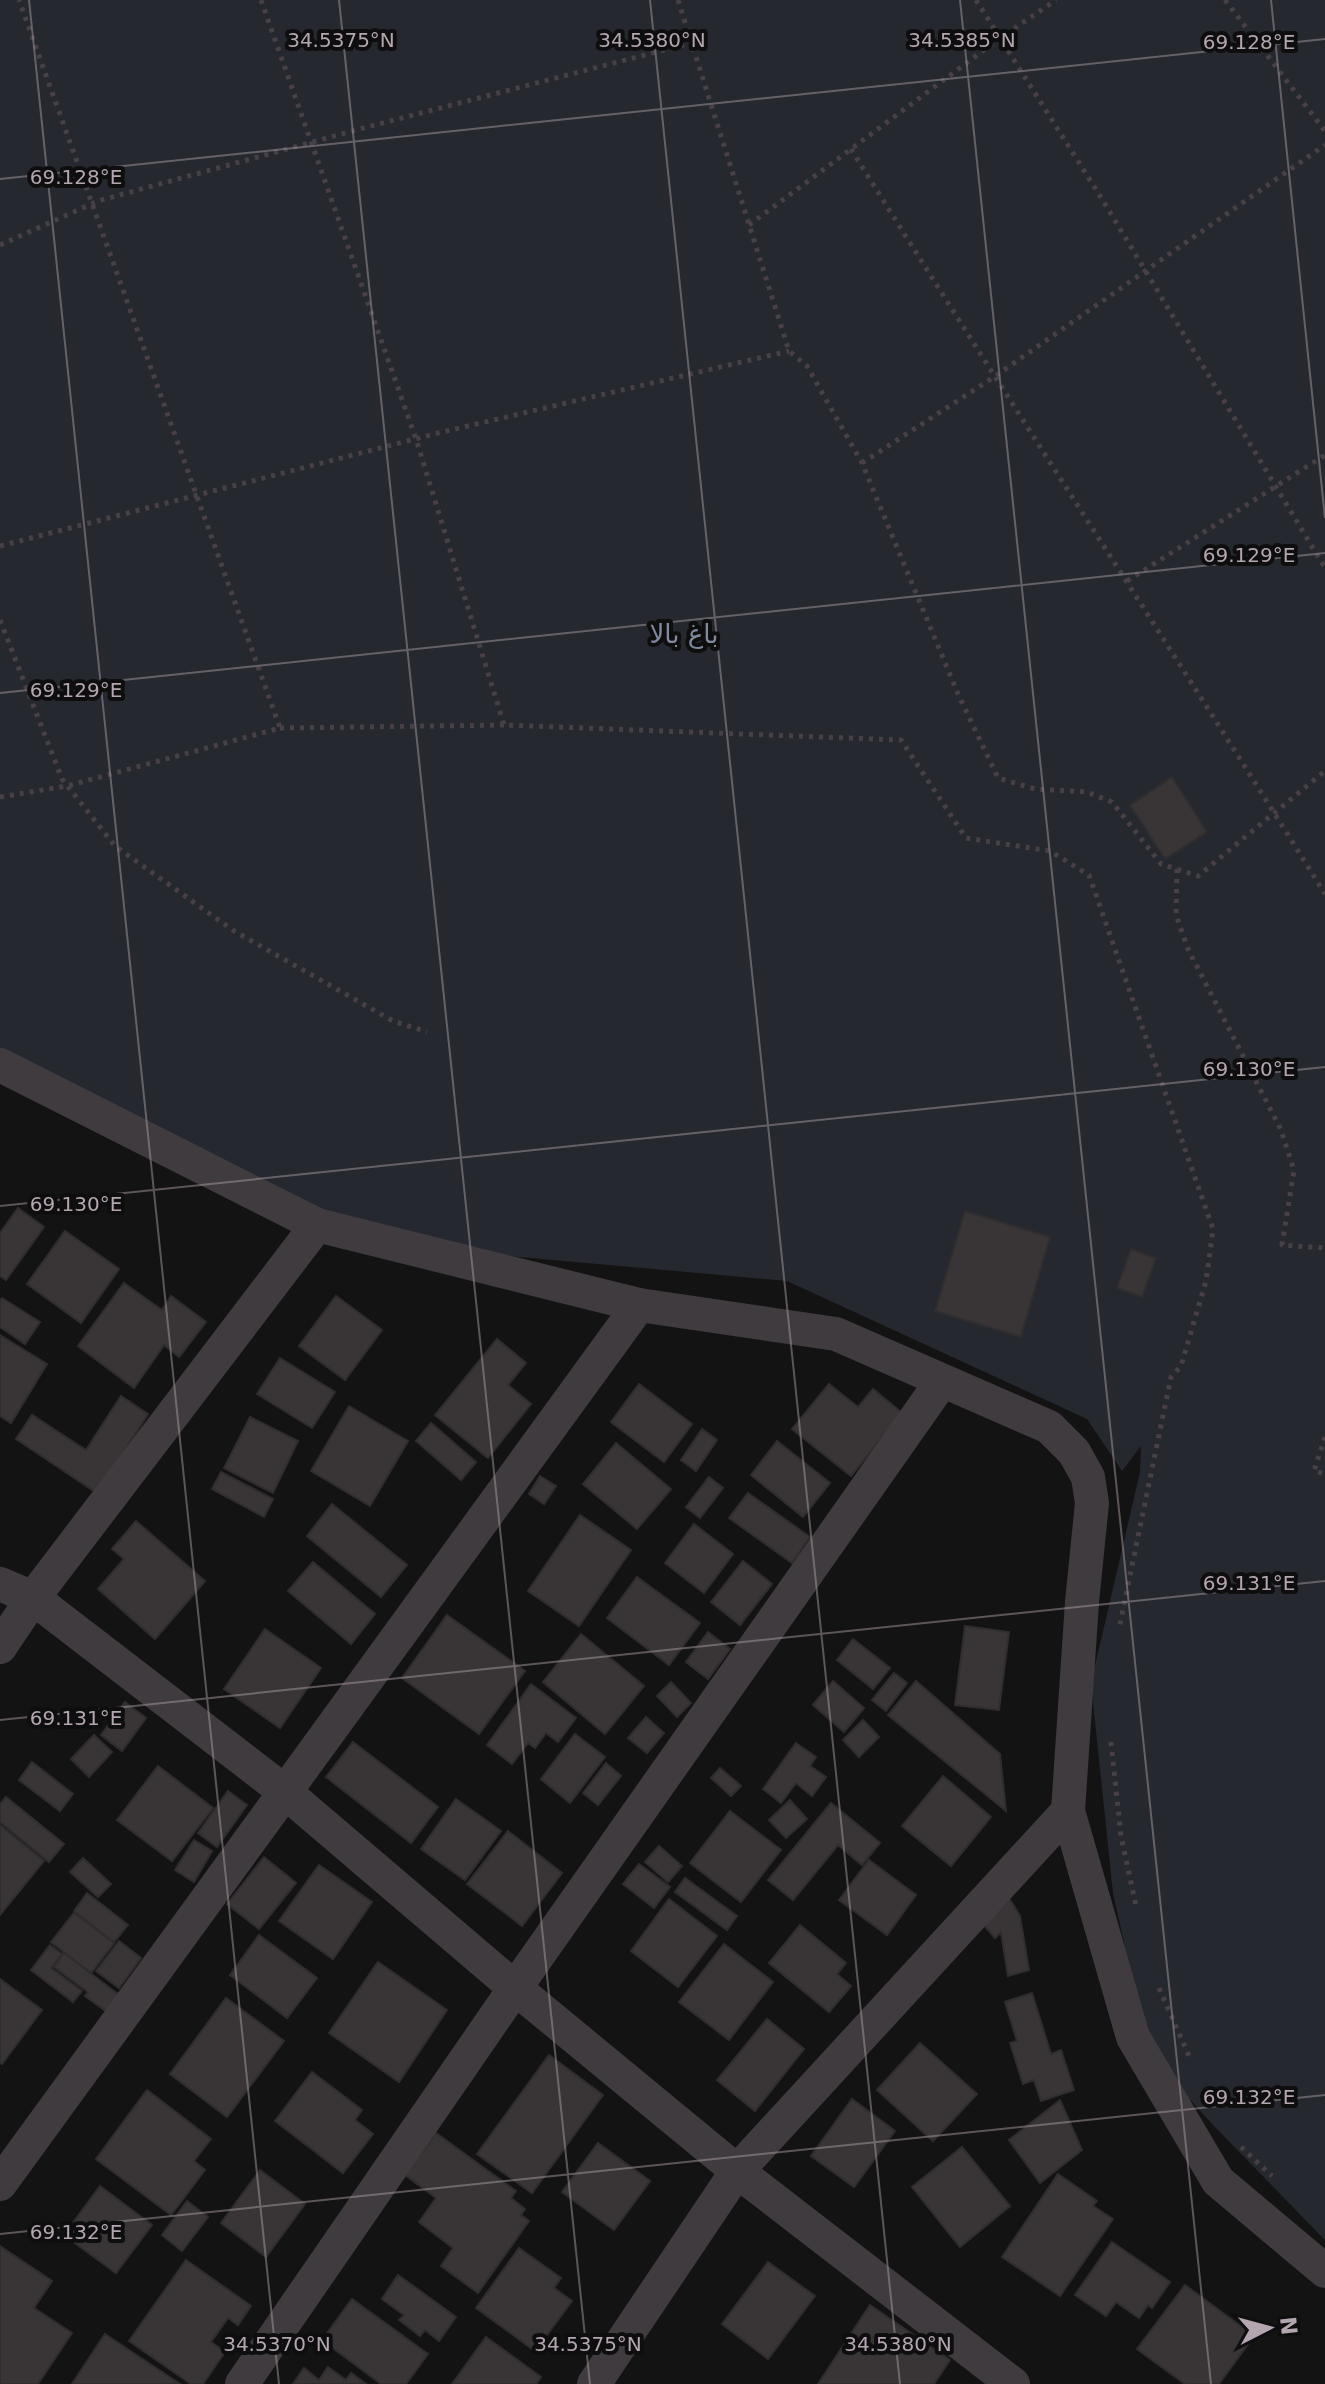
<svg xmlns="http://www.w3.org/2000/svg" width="1325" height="2384" viewBox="0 0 1325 2384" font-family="'DejaVu Sans',Vazirmatn,sans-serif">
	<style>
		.green { fill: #25282e }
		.building { fill: #393537; stroke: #302d2e; stroke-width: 2 }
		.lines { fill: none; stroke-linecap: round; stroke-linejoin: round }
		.path { stroke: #474045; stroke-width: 5; stroke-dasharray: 4 6; stroke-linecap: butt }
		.minor { stroke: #403b3e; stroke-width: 34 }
		.ticks { fill: none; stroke: #b4a6b0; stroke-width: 2; stroke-opacity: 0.45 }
		.labels { text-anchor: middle; stroke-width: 8; stroke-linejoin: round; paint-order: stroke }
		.park-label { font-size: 26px; fill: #7e899e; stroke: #0f0e0f }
		.ticks-label { font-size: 20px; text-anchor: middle; fill: #b4a6b0; stroke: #0f0e0f; stroke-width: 8; stroke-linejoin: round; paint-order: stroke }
	</style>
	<rect width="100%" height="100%" fill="#141314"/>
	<!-- green -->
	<polygon class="green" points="0,0 1325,0 1325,2240 1214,2126 1133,2037 1125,1947 1113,1893 1091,1683 1140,1472 1141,1446 1122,1471 1087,1419 787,1281 476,1253 344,1220 0,1054"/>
	<!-- building -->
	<g class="building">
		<polygon points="1172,777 1207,832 1165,859 1130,805"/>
		<polygon points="18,1208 44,1227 6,1280 0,1276 0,1233"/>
		<polygon points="965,1211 1050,1237 1021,1337 935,1311"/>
		<polygon points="65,1231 119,1269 81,1323 27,1284"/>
		<polygon points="1131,1249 1156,1258 1142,1297 1117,1288"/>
		<polygon points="124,1283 162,1310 171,1296 206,1322 179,1357 164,1345 134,1388 78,1346"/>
		<polygon points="336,1296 382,1330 345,1380 299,1346"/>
		<polygon points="2,1298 40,1322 25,1344 0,1327 0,1301"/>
		<polygon points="0,1335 47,1364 11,1423 0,1416"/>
		<polygon points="497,1339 526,1363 508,1385 531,1404 488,1458 435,1415"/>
		<polygon points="280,1358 335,1392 312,1428 257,1394"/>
		<polygon points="639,1384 692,1424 664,1462 611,1422"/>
		<polygon points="829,1384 858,1407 873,1389 902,1413 851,1476 792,1429"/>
		<polygon points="121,1396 148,1414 97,1493 16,1439 32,1415 86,1450"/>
		<polygon points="349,1406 408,1441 370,1506 311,1471"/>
		<polygon points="250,1417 298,1441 273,1493 224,1468"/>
		<polygon points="431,1423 476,1462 461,1480 416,1441"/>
		<polygon points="702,1429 717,1440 696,1471 681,1460"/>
		<polygon points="777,1441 830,1483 803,1517 751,1475"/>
		<polygon points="616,1443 671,1489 637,1529 583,1484"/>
		<polygon points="221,1472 273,1499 264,1517 212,1489"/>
		<polygon points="540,1476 556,1486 544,1504 529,1494"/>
		<polygon points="709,1477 723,1488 700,1518 686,1507"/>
		<polygon points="748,1493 810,1537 792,1563 729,1518"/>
		<polygon points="332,1504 407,1565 381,1597 307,1536"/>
		<polygon points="580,1515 631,1550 579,1626 528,1591"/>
		<polygon points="136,1521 205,1581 155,1639 98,1589 124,1559 112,1549"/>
		<polygon points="694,1524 733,1554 704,1593 665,1563"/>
		<polygon points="743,1561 772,1584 740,1625 711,1602"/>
		<polygon points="313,1562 375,1614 351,1644 288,1591"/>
		<polygon points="637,1577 700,1623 669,1665 607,1618"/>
		<polygon points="447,1615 525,1671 479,1734 402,1678"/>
		<polygon points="965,1626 1009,1632 999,1710 955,1705"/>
		<polygon points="265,1629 321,1668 280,1728 224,1689"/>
		<polygon points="708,1632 730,1649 708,1679 686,1662"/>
		<polygon points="581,1634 644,1686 605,1734 543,1682"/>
		<polygon points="853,1639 890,1668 873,1689 837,1660"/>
		<polygon points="894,1673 907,1683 886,1711 872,1700"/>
		<polygon points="833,1681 864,1708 844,1732 813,1705"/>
		<polygon points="916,1681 1000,1754 1006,1811 888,1715"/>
		<polygon points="671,1682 691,1703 677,1717 657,1696"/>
		<polygon points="531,1684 576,1718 558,1742 546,1733 535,1748 528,1743 512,1764 487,1745"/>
		<polygon points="125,1702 146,1718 122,1751 101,1735"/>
		<polygon points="646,1717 664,1733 647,1753 628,1738"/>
		<polygon points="863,1720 879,1737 859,1757 843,1740"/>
		<polygon points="575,1734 605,1757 570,1803 541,1779"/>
		<polygon points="94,1735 112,1752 89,1777 71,1759"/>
		<polygon points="353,1742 438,1807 411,1843 326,1777"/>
		<polygon points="796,1743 816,1757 810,1766 826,1777 812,1796 796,1783 781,1803 763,1789"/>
		<polygon points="32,1762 73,1794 60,1811 19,1780"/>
		<polygon points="606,1763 621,1776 598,1805 583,1793"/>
		<polygon points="158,1766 213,1808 172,1861 117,1820"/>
		<polygon points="720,1768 741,1786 731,1796 711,1778"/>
		<polygon points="943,1776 991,1817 951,1866 902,1826"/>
		<polygon points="228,1791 247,1805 217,1847 198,1833"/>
		<polygon points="6,1797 64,1844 49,1862 0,1822 0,1804"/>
		<polygon points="456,1799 501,1831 465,1880 421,1849"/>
		<polygon points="790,1800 807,1819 786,1838 769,1820"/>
		<polygon points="831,1803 880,1843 862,1865 838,1845 793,1900 768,1880"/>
		<polygon points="730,1811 781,1850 741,1902 690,1863"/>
		<polygon points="0,1825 44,1861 0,1915"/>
		<polygon points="508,1831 562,1873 522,1926 467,1884"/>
		<polygon points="194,1840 212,1851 194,1882 175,1870"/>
		<polygon points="659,1846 682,1866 668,1882 645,1862"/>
		<polygon points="264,1857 296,1883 259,1929 227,1904"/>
		<polygon points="83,1858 111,1884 98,1897 70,1872"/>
		<polygon points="869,1860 916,1895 887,1935 839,1900"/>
		<polygon points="639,1864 670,1887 654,1908 623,1884"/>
		<polygon points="319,1865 372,1902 333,1959 279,1921"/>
		<polygon points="685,1878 737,1916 727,1930 675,1892"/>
		<polygon points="87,1893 128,1925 114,1942 74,1911"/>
		<polygon points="1009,1898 1020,1916 1029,1970 1008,1976 1001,1932 995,1938 982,1923"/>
		<polygon points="669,1899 717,1936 678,1987 631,1951"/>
		<polygon points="74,1913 114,1943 91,1973 51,1942"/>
		<polygon points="800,1925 846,1963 837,1974 851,1986 829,2012 769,1963"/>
		<polygon points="259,1935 317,1978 287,2018 230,1975"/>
		<polygon points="119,1941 141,1958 119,1988 96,1971"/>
		<polygon points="724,1944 773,1982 729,2040 679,2002"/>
		<polygon points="50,1945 62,1954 51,1968 82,1991 73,2002 31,1970"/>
		<polygon points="64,1953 119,1995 107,2012 85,1996 88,1992 54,1967"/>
		<polygon points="378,1962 447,2010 399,2082 329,2033"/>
		<polygon points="0,1979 42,2010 2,2064 0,2063"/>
		<polygon points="1032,1993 1051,2054 1061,2050 1074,2090 1041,2101 1034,2080 1023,2084 1010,2043 1017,2041 1005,2002"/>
		<polygon points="226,1998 284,2041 227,2117 170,2074"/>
		<polygon points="767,2019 804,2049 755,2111 717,2080"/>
		<polygon points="920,2043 977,2094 933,2141 877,2090"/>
		<polygon points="549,2055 603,2095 532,2193 477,2154"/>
		<polygon points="312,2072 362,2110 355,2120 373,2134 343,2173 275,2121"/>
		<polygon points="147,2090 211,2139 194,2161 205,2170 171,2215 96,2159"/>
		<polygon points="852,2099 895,2131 854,2187 811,2156"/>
		<polygon points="1060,2100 1082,2150 1040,2183 1009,2140"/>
		<polygon points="436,2133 516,2191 511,2198 525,2209 521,2215 529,2221 478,2293 441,2266 453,2248 419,2222 436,2198 405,2175"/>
		<polygon points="598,2143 650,2181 614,2230 562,2192"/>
		<polygon points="962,2147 1010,2206 960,2247 912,2187"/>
		<polygon points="260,2170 305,2204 266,2257 221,2223"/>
		<polygon points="1058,2174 1097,2201 1093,2206 1113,2219 1060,2296 1002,2257"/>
		<polygon points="100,2186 152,2225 116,2273 64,2235"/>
		<polygon points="187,2201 208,2217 182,2251 162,2235"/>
		<polygon points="1112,2242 1170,2282 1152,2308 1148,2305 1139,2318 1116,2302 1106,2316 1075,2295"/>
		<polygon points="0,2246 52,2281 34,2308 72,2333 38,2384 0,2384"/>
		<polygon points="519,2248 561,2278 554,2288 572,2301 535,2351 476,2308"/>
		<polygon points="186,2260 251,2306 238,2325 228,2318 211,2342 225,2352 203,2384 191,2384 129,2341"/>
		<polygon points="768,2262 815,2296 768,2359 722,2324"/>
		<polygon points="398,2275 456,2317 439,2341 425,2330 420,2336 399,2320 404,2315 382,2299"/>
		<polygon points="1185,2285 1254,2336 1219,2384 1185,2384 1137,2349"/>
		<polygon points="352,2299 428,2354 406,2384 381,2384 322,2340"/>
		<polygon points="870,2305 950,2360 934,2384 818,2384"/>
		<polygon points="105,2334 180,2384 72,2384"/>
		<polygon points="486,2337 541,2377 536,2384 452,2384"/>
		<polygon points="328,2367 346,2380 351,2373 366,2384 293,2384 304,2368 319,2380"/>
	</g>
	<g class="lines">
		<!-- path -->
		<g class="path">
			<polyline points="261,0 416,439 504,725 901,740 966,838 1050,851 1089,875 1213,1229 1206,1281 1181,1366 1171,1377 1119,1629"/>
			<polyline points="678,0 789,351 807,366 862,463 958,694 998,778 1035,789 1087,792 1112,802 1161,864 1198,876 1325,771"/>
			<polyline points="976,0 1102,199 1325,568"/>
			<polyline points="1225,0 1325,131"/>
			<path d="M 851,149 C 1007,399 1169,644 1325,894"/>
			<polyline points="749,225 1000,38 1056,0"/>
			<polyline points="0,245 98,201 367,127 691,43"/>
			<polyline points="862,463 994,377 1325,145"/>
			<polyline points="0,546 438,433 789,351"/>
			<polyline points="1127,581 1325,455"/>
			<polyline points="0,620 62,779 115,846 234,931 393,1021 427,1032"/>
			<polyline points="280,728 504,725"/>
			<polyline points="0,797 67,786 280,728 19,0"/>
			<polyline points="1177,869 1176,915 1188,949 1281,1130 1294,1170 1282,1245 1325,1248"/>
			<polyline points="1325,1437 1314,1471 1325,1474"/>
			<polyline points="1111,1742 1121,1836 1136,1906"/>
			<polyline points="1159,1988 1189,2056"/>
			<polyline points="1241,2147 1272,2176"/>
		</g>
		<!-- minor -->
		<g class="minor">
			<polyline points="0,1065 317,1225 639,1305 836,1334 1049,1427 1074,1452 1088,1477 1092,1503 1082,1602 1068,1811 1133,2037 1218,2181 1325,2271"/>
			<polyline points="0,1584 33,1598 284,1791 515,1988 737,2171 1013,2384"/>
			<polyline points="0,1647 33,1598 317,1225"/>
			<polyline points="0,2184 639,1305"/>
			<polyline points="242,2384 515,1988 942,1381"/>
			<polyline points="594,2384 737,2171 1068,1811"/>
		</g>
	</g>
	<!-- ticks -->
	<path class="ticks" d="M 29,0 L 279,2384M 339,0 L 590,2384M 650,0 L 900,2384M 960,0 L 1211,2384M 1271,0 L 1325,518M 0,179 L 1325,39M 0,693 L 1325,553M 0,1206 L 1325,1067M 0,1720 L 1325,1581M 0,2234 L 1325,2095"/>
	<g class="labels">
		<!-- park labels -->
		<g class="park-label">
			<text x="684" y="643">باغ بالا</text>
		</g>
	</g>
	<g class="ticks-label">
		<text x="341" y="47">34.5375°N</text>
		<text x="652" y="47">34.5380°N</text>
		<text x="962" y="47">34.5385°N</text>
		<text x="1249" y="49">69.128°E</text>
		<text x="76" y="184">69.128°E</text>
		<text x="1249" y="562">69.129°E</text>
		<text x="76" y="697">69.129°E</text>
		<text x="1249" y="1076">69.130°E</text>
		<text x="76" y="1211">69.130°E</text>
		<text x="1249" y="1590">69.131°E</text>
		<text x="76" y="1725">69.131°E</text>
		<text x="1249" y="2104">69.132°E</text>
		<text x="76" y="2239">69.132°E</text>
		<text x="277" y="2351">34.5370°N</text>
		<text x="588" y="2351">34.5375°N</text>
		<text x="898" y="2351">34.5380°N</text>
	</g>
	<!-- north arrow -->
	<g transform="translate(1269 2328) rotate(84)" stroke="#0f0e0f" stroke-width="6" paint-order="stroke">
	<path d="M0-6L14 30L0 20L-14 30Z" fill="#b4a6b0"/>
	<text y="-12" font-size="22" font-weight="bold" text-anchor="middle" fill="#b4a6b0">N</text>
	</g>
</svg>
